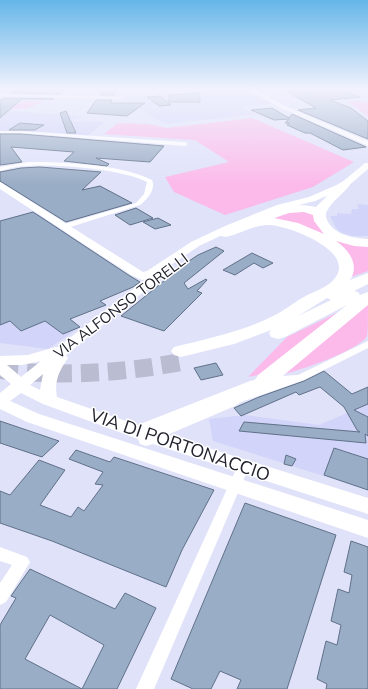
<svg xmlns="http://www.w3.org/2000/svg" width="368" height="689" viewBox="0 0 368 689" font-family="Mulish,sans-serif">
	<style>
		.built { fill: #d2d4f9 }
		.green { fill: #fcbaea }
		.building { fill: #9aadc6; stroke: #5f7188; fill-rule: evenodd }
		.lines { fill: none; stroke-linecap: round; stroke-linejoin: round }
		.motorway-tunnel { stroke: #babcd1; stroke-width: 18; stroke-dasharray: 18 9; stroke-linecap: butt }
		.minor { fill: #fff; fill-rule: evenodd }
		.secondary { fill: #fff; fill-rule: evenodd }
		.motorway { fill: #fff; fill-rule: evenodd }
		.labels { text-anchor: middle; stroke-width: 3; stroke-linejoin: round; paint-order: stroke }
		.street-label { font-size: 15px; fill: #22232e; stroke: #fff }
		.near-street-label { font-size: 18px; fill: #22232e; stroke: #fff }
	</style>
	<rect width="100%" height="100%" fill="#e0e2fa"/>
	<!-- built -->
	<g class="built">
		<polygon points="244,89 272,103 246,106 243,109 255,114 166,124 154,118 125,98"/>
		<polygon points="0,110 83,116 65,121 104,122 88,136 47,132 0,131"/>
		<polygon points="357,204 368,205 368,236 352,236 340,232 336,228 330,216 337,216 337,213 351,214 352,209 359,209"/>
		<polygon points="40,213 85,247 31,289 80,327 48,349 0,343 0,224"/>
		<polygon points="368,404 368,490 213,441 209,419 245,415 319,425"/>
	</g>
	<!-- green -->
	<g class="green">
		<polygon points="40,99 46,100 28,108 0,110 0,104 19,104 24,100 37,102"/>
		<polygon points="347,101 368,101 368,116"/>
		<polygon points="252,118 354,162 313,187 225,215 174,192 165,177 229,162 195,140 104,134 118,123 148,124 167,128"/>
		<path d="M 293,211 L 312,213 L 322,229 L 368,245 L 368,271 L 351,277 C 354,267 353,262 348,253 L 272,219 Z"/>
		<path d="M 368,305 C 368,312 368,331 367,336 C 360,350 296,372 280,375 L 349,317 Z"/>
		<polygon points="343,310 263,374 248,377 287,337"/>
	</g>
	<!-- building -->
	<g class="building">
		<polygon points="16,88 67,88 60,94 10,93"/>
		<polygon points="104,88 118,88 114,95 100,95"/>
		<polygon points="320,88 338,88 360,97 330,100 351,108 368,121 368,139 298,110 316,108 286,91"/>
		<polygon points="200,93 200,102 169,102 169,95"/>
		<polygon points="160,96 171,105 159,106 147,97"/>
		<polygon points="4,98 54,99 22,99 0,118 0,100"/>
		<polygon points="96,100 112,100 110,103 145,103 127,116 87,113"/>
		<polygon points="272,108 289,118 292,114 366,147 343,150 310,133 305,133 287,125 289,123 285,123 289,119 274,120 251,110"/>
		<polygon points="66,111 76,133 67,133 60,113"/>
		<polygon points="20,123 44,125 35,130 9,130"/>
		<polygon points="0,134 21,134 164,146 150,162 96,158 109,164 107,166 64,161 74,152 11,147 22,162 0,165"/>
		<polygon points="40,167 101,172 82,190 100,186 132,203 66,222 0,181 0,172 21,168"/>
		<polygon points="136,208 153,218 130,225 115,215"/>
		<polygon points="33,212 130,276 140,282 133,287 100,301 106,305 70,319 80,327 63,334 45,321 21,331 10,321 0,325 0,221"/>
		<polygon points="158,218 171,225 155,229 143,222"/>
		<polygon points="216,247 224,251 184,283 188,289 206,279 207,280 197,291 202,293 164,331 121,316 186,263 198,255"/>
		<polygon points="252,253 273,263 263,268 254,263 235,275 223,270"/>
		<polygon points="216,363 223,375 201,380 194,368"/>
		<polygon points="324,371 352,394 368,387 368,404 354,410 368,417 368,436 365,434 366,443 239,431 244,422 360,432 357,430 344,407 320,387 299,395 296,392 241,416 234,408 259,397 304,381"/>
		<polygon points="0,421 59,441 42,457 0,443"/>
		<polygon points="334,448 368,459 368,490 324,475"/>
		<polygon points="76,450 110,462 114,457 214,490 182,550 166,587 52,541 0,523 0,491 10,495 39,460 65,470 40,505 71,517 78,507 84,511 103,485 95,484 103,472 69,459"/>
		<polygon points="286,455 296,459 292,466 284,464"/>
		<polygon points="245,503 336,535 287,689 237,689 241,680 220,671 211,689 193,689 171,679"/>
		<polygon points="351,541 368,547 368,689 326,689 327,684 317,679 326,641 337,645 341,625 331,621 338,589 349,593 352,575 344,572"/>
		<path d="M 30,569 L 115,609 L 125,593 L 156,608 L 117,689 L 0,689 L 0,625 L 16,598 L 11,596 ZM 50,615 L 104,645 L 82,689 L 25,659 Z"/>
	</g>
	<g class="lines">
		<!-- motorway-tunnel -->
		<path class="motorway-tunnel" d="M 0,370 C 63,377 125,373 187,361"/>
		<!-- minor -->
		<g class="minor">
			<polygon points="0,94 121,97 123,98 121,99 0,96"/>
			<polygon points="0,131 21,131 185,142 188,144 185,146 21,133 0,133"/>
			<path d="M 28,162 C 63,162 121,164 152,180 C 156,189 148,199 140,205 L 64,229 L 61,229 L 61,225 L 136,203 L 144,194 L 147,182 C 122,169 56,164 28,166 C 18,166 9,169 0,171 L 0,167 Z"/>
			<polygon points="368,341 368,348 304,380 238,403 234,402 232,399 234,396 274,383 258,385 138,434 134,435 130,434 128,431 130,428 250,381 265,377 298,375"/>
			<polygon points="243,462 248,464 249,467 154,689 136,689 237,467 238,464"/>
			<polygon points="0,547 27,557 30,562 6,602 0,605 0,583 12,565 0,561"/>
		</g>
		<!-- secondary -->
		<g class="secondary">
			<polygon points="245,88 252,88 283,105 368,141 368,146 279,107"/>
			<path d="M 365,163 L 368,163 L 368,169 L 347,187 L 315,201 L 283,209 L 233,230 L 199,246 L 162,271 L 165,274 L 163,276 L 66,355 L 68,358 C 59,371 54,381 57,397 L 149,429 L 223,398 L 260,377 L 265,375 L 270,377 L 273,380 L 270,383 L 235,406 L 167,435 L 368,498 L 368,514 L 153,444 L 146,446 L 140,444 L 138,439 L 43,404 L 21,393 L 10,401 L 39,414 L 368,520 L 368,538 L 27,422 L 0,409 L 0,393 L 11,384 L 0,375 L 0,356 L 28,355 L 55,347 L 58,347 L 146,279 L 142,280 L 131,275 L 0,189 L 0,182 L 143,272 L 147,271 L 191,242 L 225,226 L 277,205 L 309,197 L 341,183 ZM 41,361 L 21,377 L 7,365 L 22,365 ZM 43,374 L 40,390 L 30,385 Z"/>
		</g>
		<!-- motorway -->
		<path class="motorway" d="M 344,181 L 348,183 L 350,185 C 343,194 332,201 327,211 C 325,213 326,217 327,220 C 334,235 353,238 368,239 L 368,247 L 354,246 L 336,241 C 349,250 360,265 350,280 L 368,273 L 368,284 L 354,291 L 358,292 L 360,295 L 368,292 L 368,305 L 272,385 L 265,387 L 258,385 L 255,380 L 258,375 L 347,305 L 285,337 L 278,339 L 271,337 L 269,333 L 271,330 L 234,344 L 181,357 L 174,355 L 171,351 L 174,347 C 206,339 244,331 273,316 C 284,311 293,303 304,297 C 314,291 328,288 335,278 C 356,251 289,226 270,225 C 255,224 240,234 226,237 L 221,236 L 219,233 L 221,230 L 254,219 L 253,218 L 255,215 C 276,208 294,202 316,207 L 340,183 ZM 304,212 L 313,215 L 314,221 L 324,234 L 298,223 L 274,218 L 289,213 ZM 327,298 L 331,300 L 298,316 Z"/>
	</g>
	<!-- sky -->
	<linearGradient id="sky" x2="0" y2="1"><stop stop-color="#65b6e8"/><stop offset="0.48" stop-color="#f1f2fd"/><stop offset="1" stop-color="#f1f2fd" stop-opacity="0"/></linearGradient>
	<rect width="368" height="185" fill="url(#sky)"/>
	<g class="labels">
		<!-- street labels -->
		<g class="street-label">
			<text transform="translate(121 306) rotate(-37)" y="5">VIA ALFONSO TORELLI</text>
		</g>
		<!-- near-street labels -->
		<g class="near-street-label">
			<text transform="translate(180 445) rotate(19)" y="6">VIA DI PORTONACCIO</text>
		</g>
	</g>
</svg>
